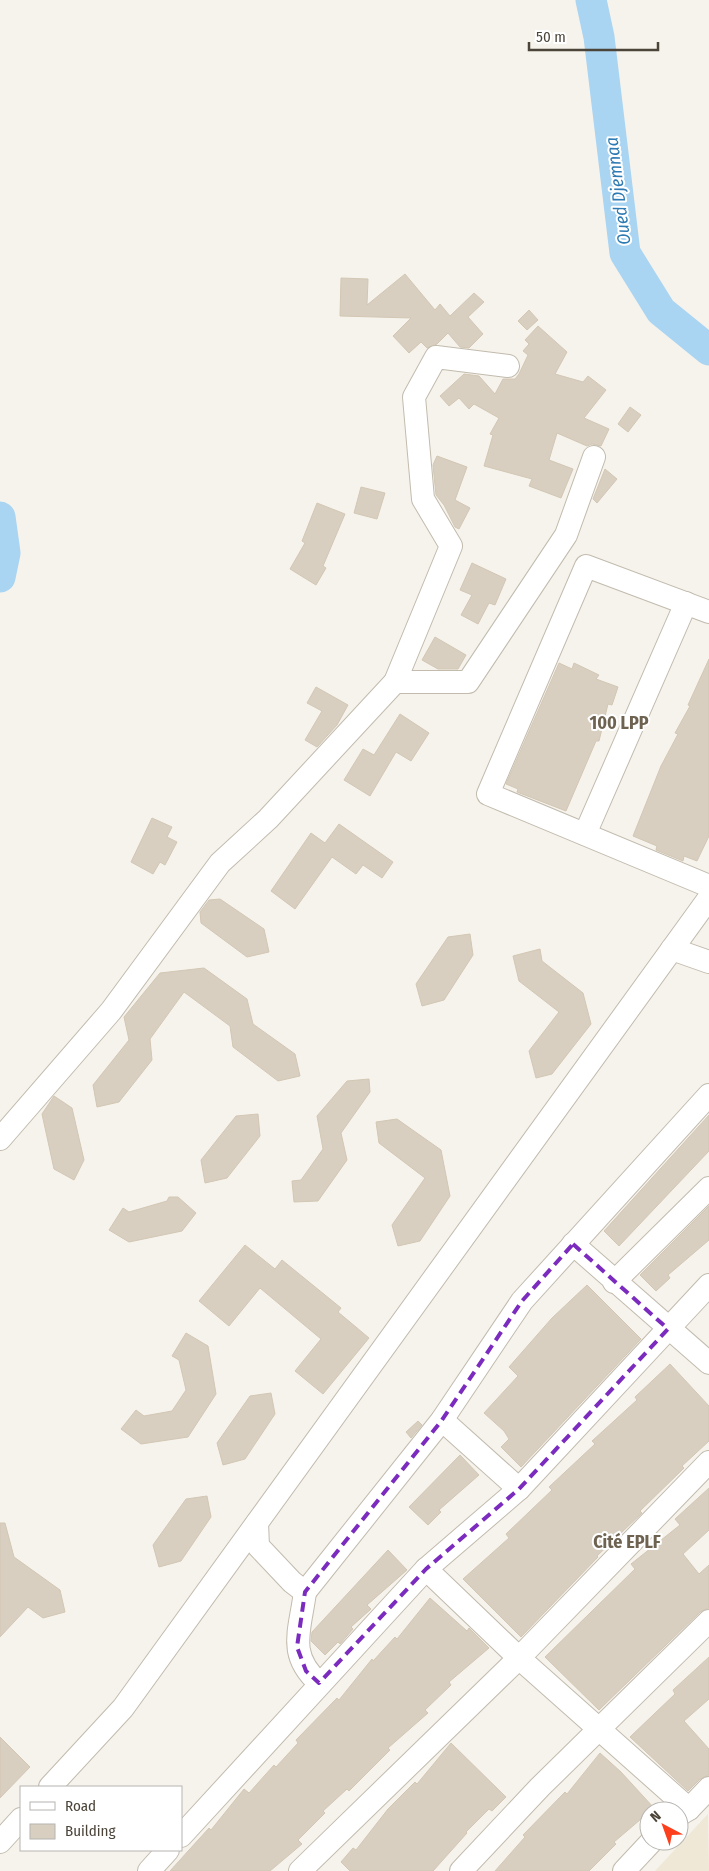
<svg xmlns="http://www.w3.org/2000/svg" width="709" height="1871" viewBox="0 0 709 1871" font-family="'Fira Sans Condensed',sans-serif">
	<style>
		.education { fill: #efe8d6 }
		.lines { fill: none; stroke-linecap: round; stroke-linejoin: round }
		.river { stroke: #a9d4f2; stroke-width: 31 }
		.building { fill: #d8cfc1; stroke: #d3c7b4 }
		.minor-casing { stroke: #c2bbae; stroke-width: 24 }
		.minor { stroke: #fff; stroke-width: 22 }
		.marked { fill: none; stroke: #7b2cbf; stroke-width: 4; stroke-dasharray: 10 6; stroke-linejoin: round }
		.labels { text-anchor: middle; stroke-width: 4; stroke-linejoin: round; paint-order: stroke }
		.water-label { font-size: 18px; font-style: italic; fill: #2e7ab2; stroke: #fff }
		.neighbourhood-label { font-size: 18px; font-weight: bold; fill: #6e6250; stroke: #fff }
	</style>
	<rect width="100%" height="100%" fill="#f6f3ec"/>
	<!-- education -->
	<polygon class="education" points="708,1814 709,1871 655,1871"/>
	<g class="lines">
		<!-- river -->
		<g class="river">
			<polyline points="591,0 599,37 625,253 661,311 709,350"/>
			<polyline points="0,517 5,553 0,577"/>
		</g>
	</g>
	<!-- building -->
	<g class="building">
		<polygon points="405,274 435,310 440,304 450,316 474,293 484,302 468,317 483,334 469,348 460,347 448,333 437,344 427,348 421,342 409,353 393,336 411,318 340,316 341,278 368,279 367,305"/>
		<polygon points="529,310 538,320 527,330 518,321"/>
		<polygon points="538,326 567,352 555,374 583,382 588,376 606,390 584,418 609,429 601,446 592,444 587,446 557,433 549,460 573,469 561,498 529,486 532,479 484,466 493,435 490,434 499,418 474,404 469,409 459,398 449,406 440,396 464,374 479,376 495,394 503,379 515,379 519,374 528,355 523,351 529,344 525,340"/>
		<polygon points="630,407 641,415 628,432 618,424"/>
		<polygon points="437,456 467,467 455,500 470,508 459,529 455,527 444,505 436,495 433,465"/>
		<polygon points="605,469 617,479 597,503 593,499"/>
		<polygon points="361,487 385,493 377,519 354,513"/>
		<polygon points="317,503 345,514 323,566 326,568 316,585 290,569 305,543 302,541"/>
		<polygon points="472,563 506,579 495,605 489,603 478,624 461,615 472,595 460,590"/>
		<polygon points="435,637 466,655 458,669 438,669 422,660"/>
		<polygon points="709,659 709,836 697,861 684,856 683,861 656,850 657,846 633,836 661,766 678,734 675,733 690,706 688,705"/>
		<polygon points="559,663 572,669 574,663 599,675 596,679 618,687 612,705 608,704 599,741 596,741 566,811 517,792 518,789 506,784"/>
		<polygon points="316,687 348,705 337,725 317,747 305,740 322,711 307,703"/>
		<polygon points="400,714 429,733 411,761 396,752 370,796 344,780 363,749 374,755"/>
		<polygon points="152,818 172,827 167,837 177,842 165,865 160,862 153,874 131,862"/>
		<polygon points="339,824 393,862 382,878 363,865 356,874 332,857 295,909 271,891 311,833 325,843"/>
		<polygon points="220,899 264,929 269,952 247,957 201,923 200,912 209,900"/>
		<polygon points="470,934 473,955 444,1000 422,1006 416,984 448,937"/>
		<polygon points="540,949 542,961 583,993 591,1024 552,1074 536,1078 529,1051 559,1012 519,981 513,956"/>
		<polygon points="204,968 247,999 253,1024 295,1054 300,1076 278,1081 233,1047 230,1026 184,992 150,1039 152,1060 119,1102 97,1107 93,1085 129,1040 124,1017 160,973"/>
		<polygon points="369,1079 370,1092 341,1133 347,1160 318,1201 294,1202 292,1181 301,1180 323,1149 317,1116 347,1081"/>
		<polygon points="54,1096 72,1108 84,1160 74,1180 54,1169 42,1114"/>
		<polygon points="258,1114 260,1136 227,1178 205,1183 201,1160 236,1116"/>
		<polygon points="709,1115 709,1151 619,1246 604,1231"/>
		<polygon points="397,1119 441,1150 450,1196 420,1241 398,1246 392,1225 425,1178 379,1143 376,1122"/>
		<polygon points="169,1197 178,1197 196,1213 182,1231 129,1242 109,1230 123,1208 129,1212 167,1201"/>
		<polygon points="709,1206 709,1240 668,1275 670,1278 656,1291 640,1275"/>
		<polygon points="245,1245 275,1269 282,1260 341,1308 338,1312 369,1338 323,1394 295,1371 321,1339 260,1288 229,1326 199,1301"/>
		<polygon points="587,1285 641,1339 521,1467 501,1447 509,1439 504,1431 484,1413 518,1376 509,1367 552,1318"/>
		<polygon points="186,1333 208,1346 216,1394 188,1437 141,1444 121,1429 136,1410 144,1416 172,1411 186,1390 179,1360 172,1356"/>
		<polygon points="670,1364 709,1406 709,1441 682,1466 684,1468 640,1511 642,1513 597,1556 598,1557 521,1637 463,1579 509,1538 506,1534 552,1490 549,1487 595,1444 592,1441 637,1400 635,1397"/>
		<polygon points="271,1393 275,1414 245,1459 223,1465 217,1443 250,1396"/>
		<polygon points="418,1421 422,1425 411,1438 406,1432"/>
		<polygon points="460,1455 479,1475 439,1510 441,1512 428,1525 409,1507"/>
		<polygon points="709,1488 709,1530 683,1554 699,1574 709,1565 709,1608 700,1612 599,1710 545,1657 635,1569 631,1564 680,1525 675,1519"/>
		<polygon points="207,1496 211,1517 181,1561 159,1567 153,1545 186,1499"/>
		<polygon points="0,1523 5,1523 14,1557 60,1590 65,1612 43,1618 28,1607 0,1637"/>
		<polygon points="388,1550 407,1570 367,1605 371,1609 351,1627 353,1629 340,1644 338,1642 325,1655 311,1641 312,1632"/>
		<polygon points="430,1598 467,1631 469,1628 489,1648 449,1682 451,1685 425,1710 428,1713 388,1748 390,1750 349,1791 347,1789 323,1811 325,1813 298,1840 302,1844 270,1871 170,1871 209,1828 211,1830 244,1789 249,1793 274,1765 276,1767 298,1743 296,1740 337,1698 339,1700 372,1659 373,1661 395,1637 397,1639"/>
		<polygon points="709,1657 709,1699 684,1721 709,1749 709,1775 700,1779 688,1791 630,1737 675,1694 673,1690"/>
		<polygon points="0,1737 30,1767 0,1798"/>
		<polygon points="451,1743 506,1797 492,1811 489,1809 466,1832 467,1833 433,1871 350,1871 341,1862 353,1848 356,1850 388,1809 415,1782 417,1784"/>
		<polygon points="600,1753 621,1772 654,1808 614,1842 616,1844 589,1871 495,1871 525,1837 523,1835 565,1792 567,1794"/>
	</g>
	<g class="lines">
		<defs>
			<g id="minor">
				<polyline points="709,612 586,566 488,794 709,886"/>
				<polyline points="395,682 468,682 566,535 594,457"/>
				<polyline points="585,834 686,603"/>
				<polyline points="672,949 709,962"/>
				<polyline points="0,1139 111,1011 220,863 268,819 395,682 451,546 423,499 414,397 436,357 508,366"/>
				<polyline points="573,1244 709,1363"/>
				<polyline points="614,1282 709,1188"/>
				<polyline points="442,1420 519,1489"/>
				<polyline points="257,1523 258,1546 292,1582 305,1592 442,1420 522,1301 709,1095"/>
				<polyline points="426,1569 519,1658 689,1809"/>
				<path d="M 305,1592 C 300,1631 287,1654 319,1683"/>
				<polyline points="50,1787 123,1708 709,898"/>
				<polyline points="679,1815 689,1809 709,1788"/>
				<polyline points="181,1836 426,1569 519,1489 709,1285"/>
				<polyline points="0,1842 21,1819"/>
				<polyline points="149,1871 168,1850"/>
				<polyline points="300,1871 519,1658 709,1462"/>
				<polyline points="461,1871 540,1787 709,1621"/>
				<polyline points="624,1871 652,1841"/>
			</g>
		</defs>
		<!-- minor casing -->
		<use href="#minor" class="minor-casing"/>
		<!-- minor -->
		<use href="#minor" class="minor"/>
	</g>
	<!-- marked area -->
	<path class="marked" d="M 573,1244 L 668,1329 L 519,1489 L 426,1569 L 319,1683 L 306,1671 L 297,1647 L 305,1592 L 442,1420 L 522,1301 Z"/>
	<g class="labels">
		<!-- water labels -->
		<g class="water-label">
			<text transform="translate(618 191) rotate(-97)" y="6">Oued Djemnaa</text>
		</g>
		<!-- neighbourhood labels -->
		<g class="neighbourhood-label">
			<text x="619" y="729">100 LPP</text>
			<text x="627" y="1548">Cité EPLF</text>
		</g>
	</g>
	<!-- legend -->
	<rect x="20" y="1786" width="162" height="65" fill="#ffffff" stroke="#b7b4b0"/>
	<rect x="30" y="1802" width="25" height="8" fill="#ffffff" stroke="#b7b4b0"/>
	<text x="65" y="1811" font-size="15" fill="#4b4439">Road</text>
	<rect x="30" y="1824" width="25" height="15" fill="#d8cfc1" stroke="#b7b4b0"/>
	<text x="65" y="1836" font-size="15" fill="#4b4439">Building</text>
	<!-- north arrow -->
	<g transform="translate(664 1826) rotate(319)"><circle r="24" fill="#ffffff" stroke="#b7b4b0"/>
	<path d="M0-4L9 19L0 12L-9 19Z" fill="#fc3f1d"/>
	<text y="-8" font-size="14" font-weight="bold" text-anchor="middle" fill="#4b4439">N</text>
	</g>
	<!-- scale -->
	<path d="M529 42v8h129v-8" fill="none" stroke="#4b4439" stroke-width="2.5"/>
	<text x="536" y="42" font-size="15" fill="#4b4439" stroke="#ffffff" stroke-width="4" paint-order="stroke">50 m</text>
</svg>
